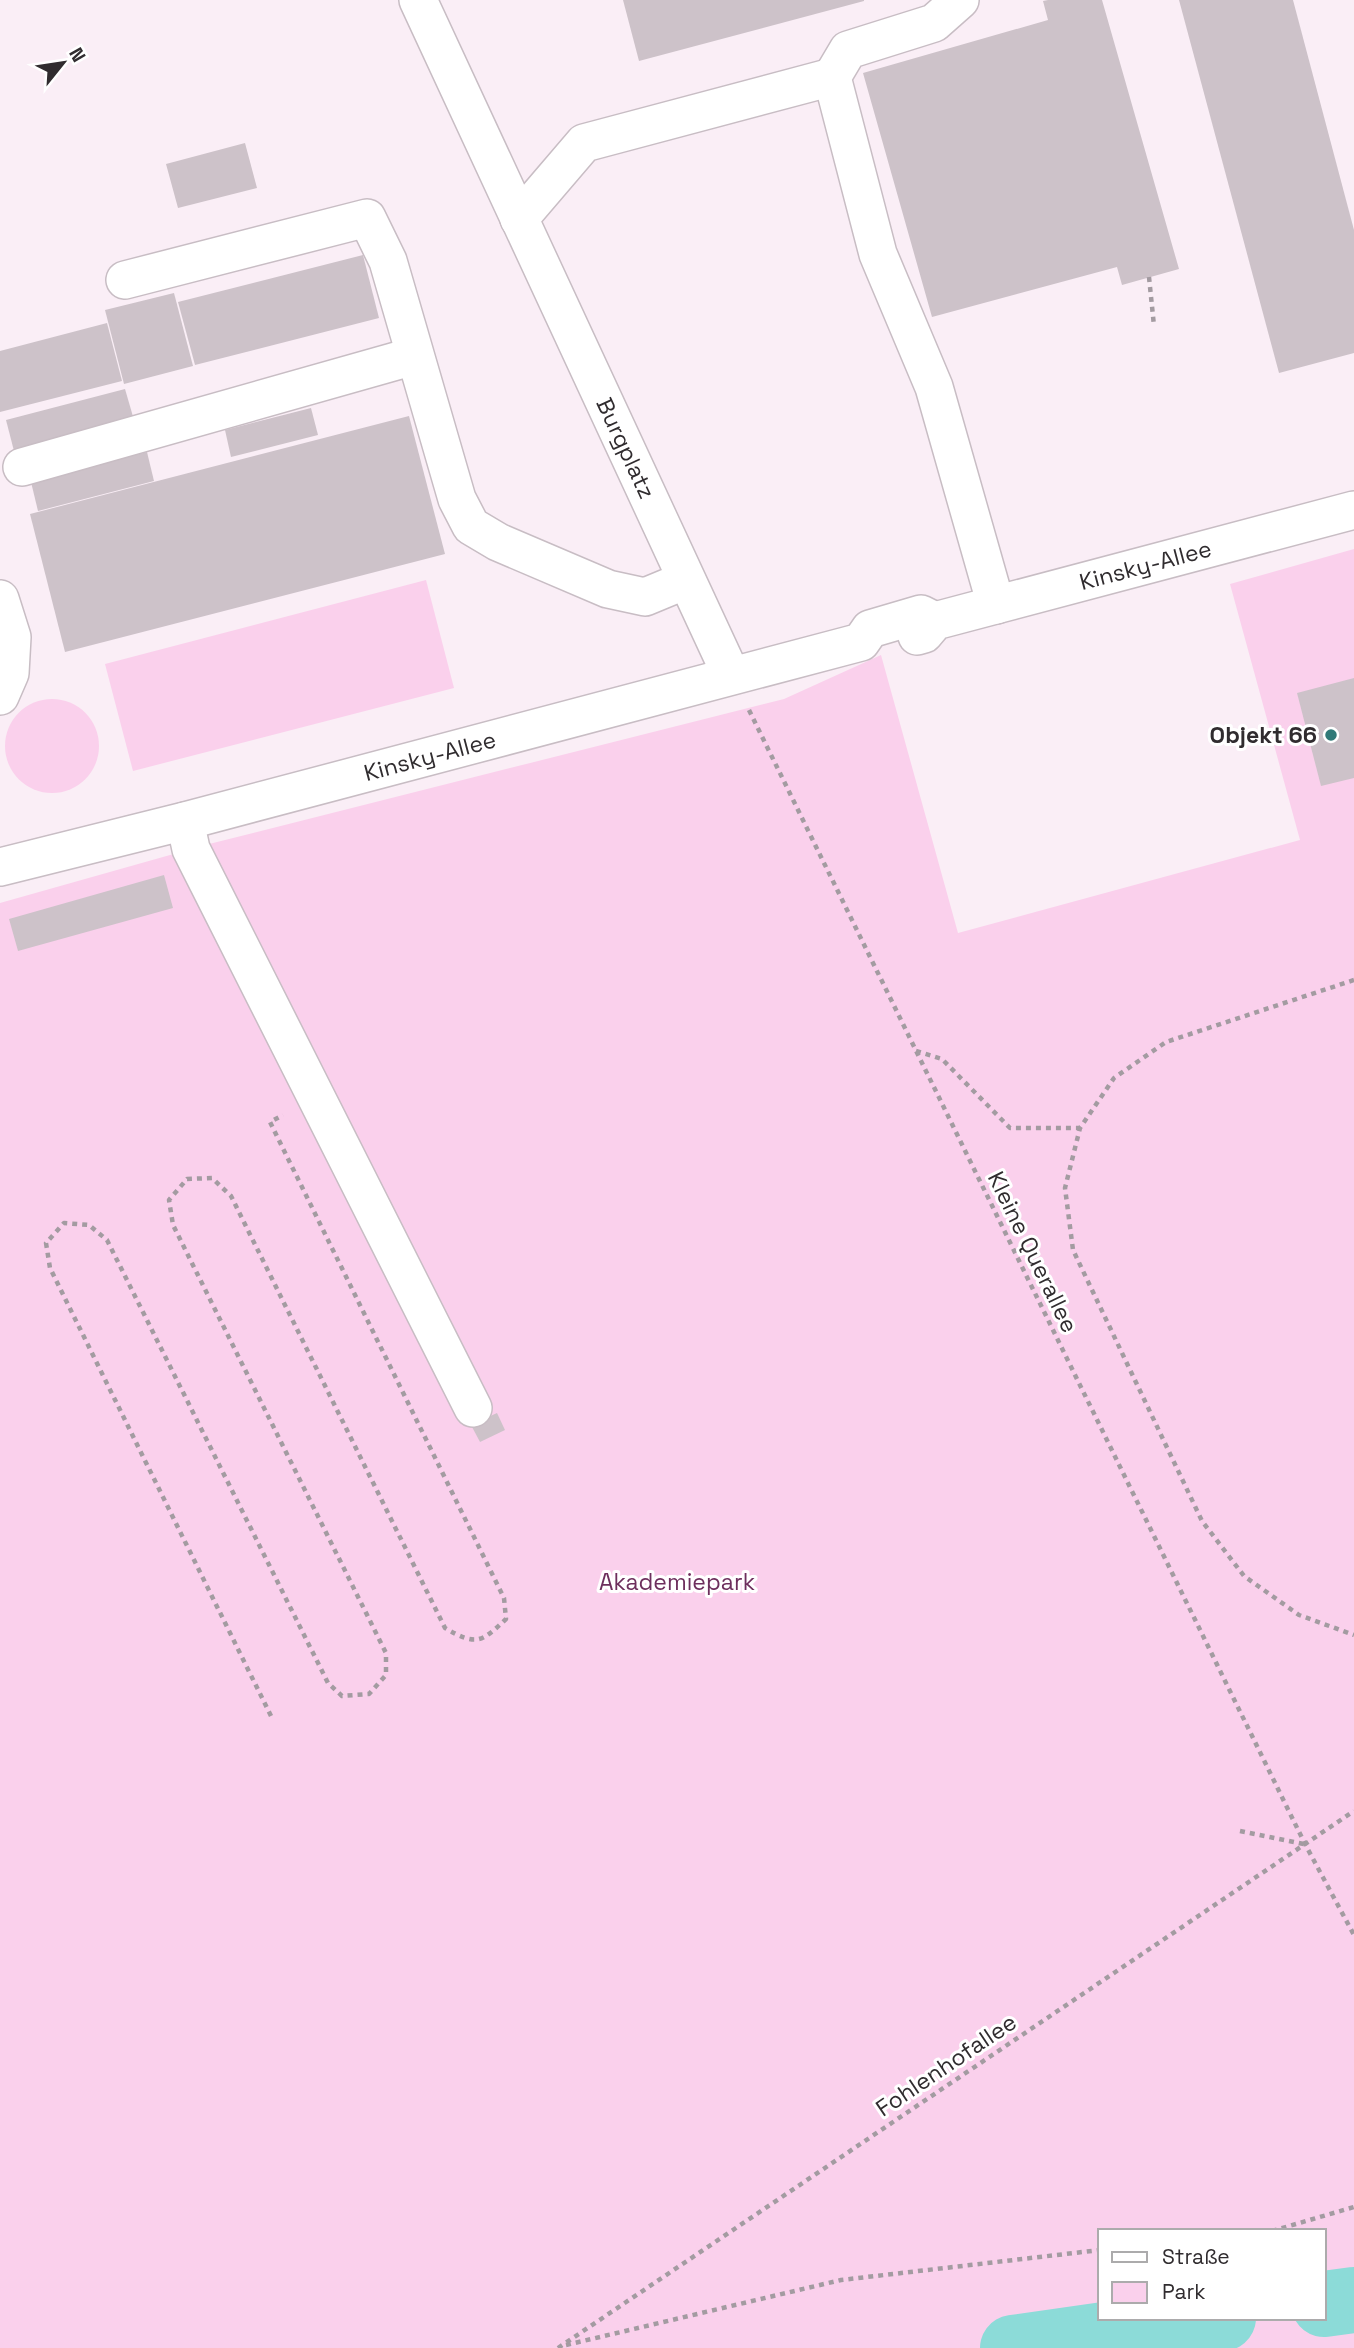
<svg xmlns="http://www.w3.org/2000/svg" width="1354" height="2348" viewBox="0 0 1354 2348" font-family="'Space Grotesk',sans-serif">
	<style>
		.green { fill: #fad0ec; fill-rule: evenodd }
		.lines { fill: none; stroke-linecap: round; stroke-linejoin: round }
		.river { stroke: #8cdbd8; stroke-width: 66 }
		.building { fill: #cdc2c9 }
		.minor-casing { stroke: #c8bdc4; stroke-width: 40 }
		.path { stroke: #a39ba1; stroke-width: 4.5; stroke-dasharray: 5 5; stroke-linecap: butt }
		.minor { stroke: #fff; stroke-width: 37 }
		.poi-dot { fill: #307978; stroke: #fff; stroke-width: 2.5 }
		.labels { text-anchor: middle; stroke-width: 6; stroke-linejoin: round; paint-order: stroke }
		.street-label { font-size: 23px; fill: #302c2f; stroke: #fff }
		.poi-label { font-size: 23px; font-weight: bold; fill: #302c2f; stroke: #fff; text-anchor: end }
		.park-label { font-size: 23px; fill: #6d2f5d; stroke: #fff }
	</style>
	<rect width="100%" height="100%" fill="#faeef6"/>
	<!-- green -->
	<g class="green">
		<path d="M 1354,549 L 1354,2348 L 0,2348 L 0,903 L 209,844 L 784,699 L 881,655 L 958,933 L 1300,840 L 1230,584 ZM 1100,2231 L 1324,2231 L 1324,2318 L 1100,2318 Z"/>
		<polygon points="426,580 454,688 133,771 105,664"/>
		<circle cx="52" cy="746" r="47"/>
	</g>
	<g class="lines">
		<!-- river -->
		<g class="river">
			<polyline points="1324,2304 1354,2300"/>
			<polyline points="1013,2348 1223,2318"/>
		</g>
	</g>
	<!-- building -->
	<g class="building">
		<polygon points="623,0 864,0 864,1 639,61"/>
		<polygon points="1048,0 1102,0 1179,269 1122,285 1117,267 932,317 863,73 1048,20 1043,1"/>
		<polygon points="1179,0 1293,0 1354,230 1354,353 1279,373"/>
		<polygon points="245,143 257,188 178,208 166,164"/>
		<polygon points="363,255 379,318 195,365 178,302"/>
		<polygon points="174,293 193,366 124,384 105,310"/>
		<polygon points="107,323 122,381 0,412 0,351"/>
		<polygon points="125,389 134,420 14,451 6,420"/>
		<polygon points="311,408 318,435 231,457 225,430"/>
		<polygon points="409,416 445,554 65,652 30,514"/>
		<polygon points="147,452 154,481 38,511 31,482"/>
		<polygon points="1354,678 1354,778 1321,786 1297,693"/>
		<polygon points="164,875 173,908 18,951 9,919"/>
		<polygon points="497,1413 505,1430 480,1442 471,1425"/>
	</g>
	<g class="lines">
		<defs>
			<g id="minor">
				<path id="s1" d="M 418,0 L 731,675"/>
				<polyline points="960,0 934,23 848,50 832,77 878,254 934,387 996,605"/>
				<polyline points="519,219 584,143 832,77"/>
				<polyline points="125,280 367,218 388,261 457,499 471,526 498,542 608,589 645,597 686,580"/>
				<polyline points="22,467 414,356"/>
				<polyline points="0,599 12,637 10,673 0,696"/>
				<path id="s2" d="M 917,636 L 924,634 L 935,621 L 1354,510"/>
				<polyline points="185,821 191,849 473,1408"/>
				<path id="s3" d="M 0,867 L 185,821 L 861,642 L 870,629 L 921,614 L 935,621"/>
			</g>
		</defs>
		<!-- minor casing -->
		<use href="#minor" class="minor-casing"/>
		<!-- path -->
		<g class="path">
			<polyline points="1149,277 1154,326"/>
			<polyline points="749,710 1305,1844 1354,1935"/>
			<polyline points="1354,980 1166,1042 1114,1078 1080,1128 1065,1188 1073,1250 1202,1521 1244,1576 1299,1615 1354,1635"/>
			<polyline points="916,1051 942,1059 1010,1128 1080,1128"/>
			<path d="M 271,1716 L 50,1268 L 46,1243 L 64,1223 L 89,1225 L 107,1240 L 328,1683 L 342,1696 L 369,1694 L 386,1675 L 386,1653 L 173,1225 L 169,1200 L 187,1179 L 212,1178 L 231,1196 L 445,1628 C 476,1646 481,1643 506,1619 L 504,1598 L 270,1122 L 283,1115"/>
			<polyline points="1240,1831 1304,1844"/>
			<polyline points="1272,2231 1354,2207"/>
			<polyline points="566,2345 841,2280 1100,2250"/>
			<polyline points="558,2348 1354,1811"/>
		</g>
		<!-- minor -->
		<use href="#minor" class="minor"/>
	</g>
	<!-- markers -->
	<circle class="poi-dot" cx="1331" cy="735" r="7"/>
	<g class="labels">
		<!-- street labels -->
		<g class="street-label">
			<text dy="8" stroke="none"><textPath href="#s1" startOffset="494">Burgplatz</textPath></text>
			<text dy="8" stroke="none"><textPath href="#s2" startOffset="242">Kinsky-Allee</textPath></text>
			<text dy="8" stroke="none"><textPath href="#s3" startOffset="444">Kinsky-Allee</textPath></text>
			<text transform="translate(1033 1252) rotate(64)" y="8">Kleine Querallee</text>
			<text transform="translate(946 2065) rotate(-34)" y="8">Fohlenhofallee</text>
		</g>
		<!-- poi labels -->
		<g class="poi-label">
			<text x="1317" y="743">Objekt 66</text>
		</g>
		<!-- park labels -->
		<g class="park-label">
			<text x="677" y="1590">Akademiepark</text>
		</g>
	</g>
	<!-- legend -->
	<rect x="1098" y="2229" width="228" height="91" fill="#ffffff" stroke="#acabac" stroke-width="2"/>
	<rect x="1112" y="2252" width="35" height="10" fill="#ffffff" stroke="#acabac" stroke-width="2"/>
	<text x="1162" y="2264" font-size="21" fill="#302c2f">Straße</text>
	<rect x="1112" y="2282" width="35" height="21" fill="#fad0ec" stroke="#acabac" stroke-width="2"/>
	<text x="1162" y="2299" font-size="21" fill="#302c2f">Park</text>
	<!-- north arrow -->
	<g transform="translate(63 63) rotate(60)" stroke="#ffffff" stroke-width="5" paint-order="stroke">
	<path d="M0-5L12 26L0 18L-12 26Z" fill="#302c2f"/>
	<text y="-10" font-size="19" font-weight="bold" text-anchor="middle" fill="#302c2f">N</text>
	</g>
</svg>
